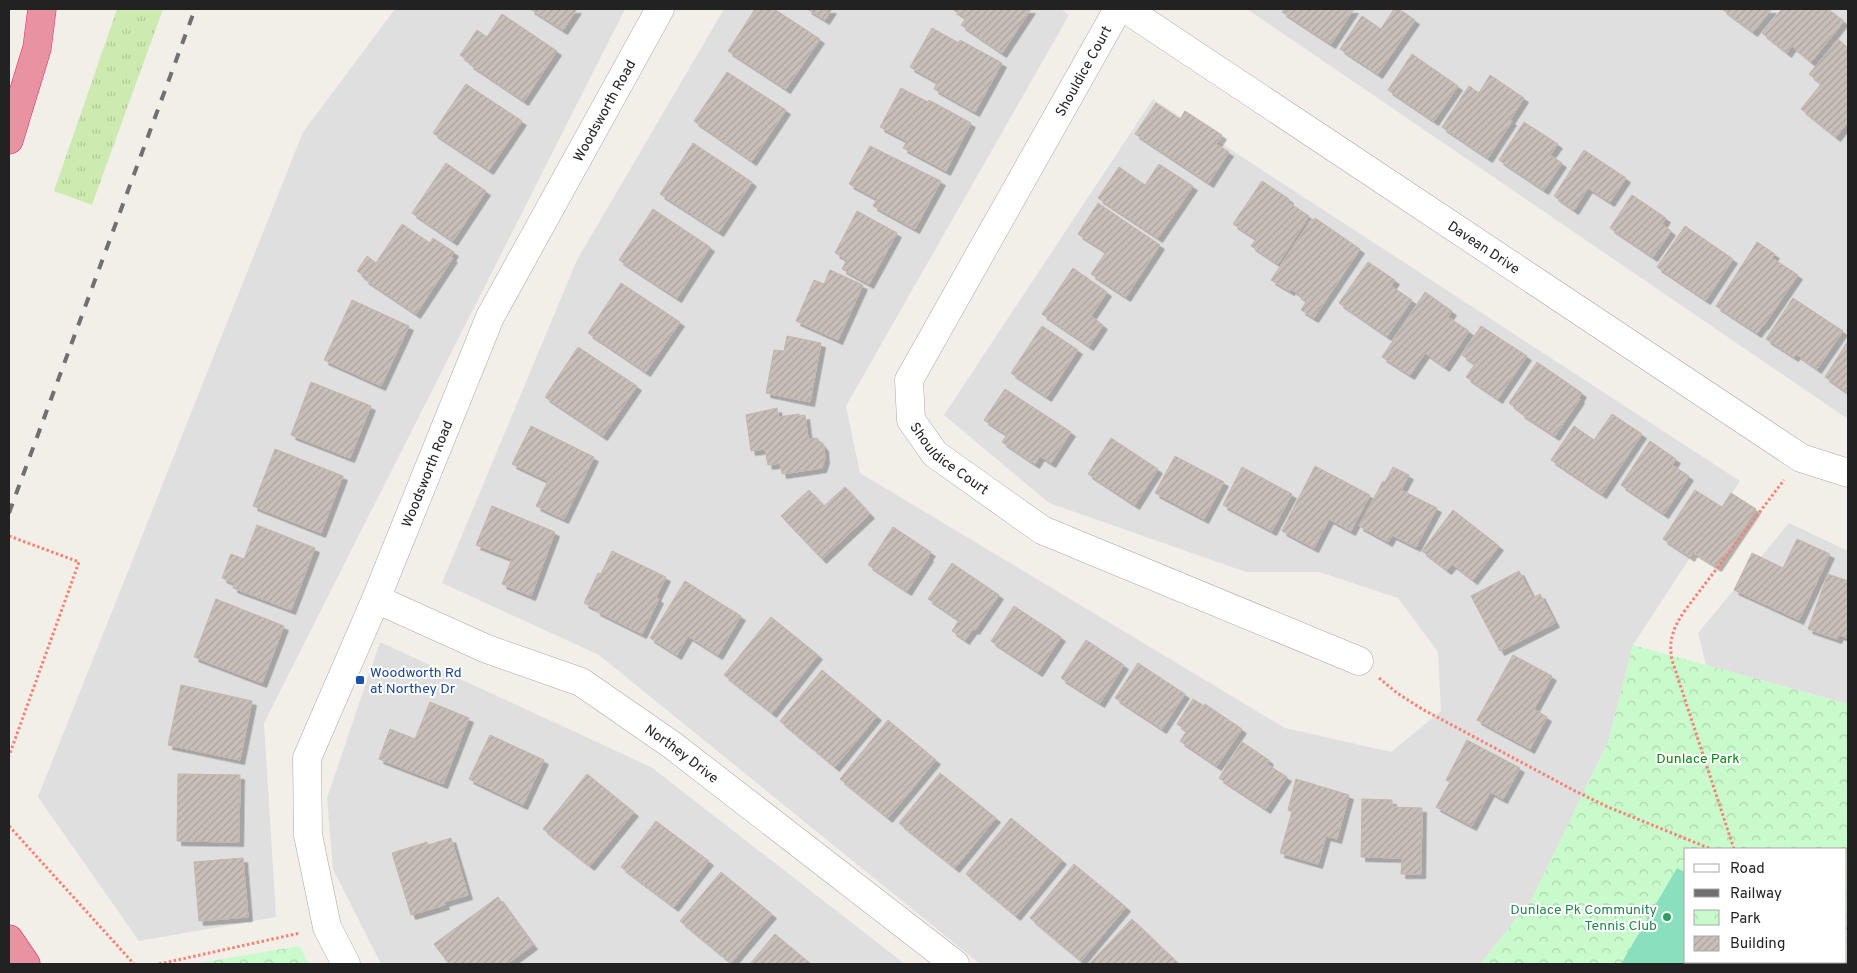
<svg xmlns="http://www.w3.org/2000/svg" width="1857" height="973" viewBox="0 0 1857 973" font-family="Overpass,sans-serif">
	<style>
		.residential { fill: #e0dfdf }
		.grass { fill: url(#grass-tufts) }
		.park { fill: url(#park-crowns); fill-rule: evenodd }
		.pitch { fill: #88e0be }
		.building { fill: url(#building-hatch); stroke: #c4b6ab; filter: url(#shadow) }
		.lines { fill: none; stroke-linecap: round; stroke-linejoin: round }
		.minor-casing { stroke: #a9a9a9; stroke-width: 29 }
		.highway-casing { stroke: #dc2a67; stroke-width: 29 }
		.path { stroke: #fa8072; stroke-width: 3; stroke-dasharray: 2.5 2.5; stroke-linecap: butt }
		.minor { stroke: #fff; stroke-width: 28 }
		.highway { stroke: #e892a2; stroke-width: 28 }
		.rail { stroke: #707070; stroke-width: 4; stroke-dasharray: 10 10; stroke-linecap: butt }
		.transit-dot { fill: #1a4fb4; stroke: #fff; stroke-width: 2 }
		.leisure-dot { fill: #2e9e5b; stroke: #fff; stroke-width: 2 }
		.labels { text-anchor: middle; stroke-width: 4; stroke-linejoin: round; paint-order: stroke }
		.street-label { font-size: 14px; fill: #222; stroke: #fff }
		.transit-label { font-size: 14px; fill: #164399; stroke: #fff; text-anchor: start }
		.park-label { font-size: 14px; fill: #0c8416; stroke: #fff }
		.leisure-label { font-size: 14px; fill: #27864d; stroke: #fff; text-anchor: end }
	</style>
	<defs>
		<pattern id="grass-tufts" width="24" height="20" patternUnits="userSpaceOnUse" patternTransform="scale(1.25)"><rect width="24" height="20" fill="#cdebb0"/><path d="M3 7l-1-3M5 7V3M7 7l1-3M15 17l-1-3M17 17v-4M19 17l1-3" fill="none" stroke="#b0c997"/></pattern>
		<pattern id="park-crowns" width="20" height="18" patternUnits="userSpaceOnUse" patternTransform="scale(1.25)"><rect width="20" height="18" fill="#c8facc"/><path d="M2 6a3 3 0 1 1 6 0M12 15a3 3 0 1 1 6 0" fill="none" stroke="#acd6af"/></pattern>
		<pattern id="building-hatch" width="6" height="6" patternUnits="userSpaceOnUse" patternTransform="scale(1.25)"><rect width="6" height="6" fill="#c7bfb8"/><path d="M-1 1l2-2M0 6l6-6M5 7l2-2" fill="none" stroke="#aba49e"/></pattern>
		<filter id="shadow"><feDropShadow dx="4.5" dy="4.5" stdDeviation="0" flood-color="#0004"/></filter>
	</defs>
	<rect width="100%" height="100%" fill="#f2efe9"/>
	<!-- residential -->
	<g class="residential">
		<polygon points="395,9 625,9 264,723 276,917 139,941 38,797 303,132"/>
		<polygon points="724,9 1061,9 1069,15 846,406 860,473 1285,728 1391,752 1441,711 1438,652 1398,598 1319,572 1246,572 1049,503 944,415 1153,99 1740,481 1633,645 1608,742 1532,899 1480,964 980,964 599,655 442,583 577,260"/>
		<polygon points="1247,9 1848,9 1848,418 1845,417"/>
		<polygon points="1789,523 1848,551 1848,704 1706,665 1698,633"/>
		<polygon points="380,642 651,767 905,964 381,964 333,869 327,798"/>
	</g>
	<!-- grass -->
	<polygon class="grass" points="117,9 163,9 92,205 54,191"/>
	<!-- park -->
	<g class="park">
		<path d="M 1633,645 L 1848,704 L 1848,964 L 1480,964 L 1532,899 L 1608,742 ZM 1686,849 L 1846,849 L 1846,962 L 1686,962 Z"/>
		<polygon points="299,946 309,964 194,964"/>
	</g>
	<!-- pitch -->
	<polygon class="pitch" points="1677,868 1686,873 1686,962 1838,962 1842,964 1621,964"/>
	<!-- building -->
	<g class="building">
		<polygon points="530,9 577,9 563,30"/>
		<polygon points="755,9 774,9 820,39 786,89 728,51"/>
		<polygon points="807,9 832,9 825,20"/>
		<polygon points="952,9 1031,9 1002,53 961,25 966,18"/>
		<polygon points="1284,9 1354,9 1331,44 1282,12"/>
		<polygon points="1394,9 1399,9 1415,20 1378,74 1340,49 1362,16 1381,29"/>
		<polygon points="1722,9 1772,9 1753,32"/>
		<polygon points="1782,9 1828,9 1844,21 1811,62 1792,46 1787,53 1762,33"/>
		<polygon points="502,14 557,51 524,101 469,64 470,62 460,55 477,30 487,37"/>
		<polygon points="932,28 959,43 960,40 1002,63 975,112 934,89 937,82 910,67"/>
		<polygon points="1838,39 1848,48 1848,122 1836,137 1801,109 1821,84 1809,74"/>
		<polygon points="1412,54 1458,86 1434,121 1388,90"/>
		<polygon points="727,72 786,110 752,161 694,121"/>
		<polygon points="1490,75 1524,98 1510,120 1512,121 1488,158 1442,127 1469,86 1479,93"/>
		<polygon points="466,84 522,121 489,170 433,133"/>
		<polygon points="901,88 928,102 929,100 971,123 946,171 903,148 907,141 880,127"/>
		<polygon points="1156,103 1180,119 1185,111 1222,135 1216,144 1229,152 1209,183 1135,134"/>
		<polygon points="1524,122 1558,144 1550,155 1562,163 1544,190 1499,160"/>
		<polygon points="693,143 752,182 719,232 660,194"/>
		<polygon points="870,146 941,181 915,229 873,206 877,199 849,184"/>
		<polygon points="1584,150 1626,178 1610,202 1588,188 1574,210 1554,196"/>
		<polygon points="446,163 486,191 453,241 412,213"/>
		<polygon points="1159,164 1193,186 1158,238 1098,198 1119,167 1145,185"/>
		<polygon points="1262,181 1289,199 1288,202 1309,216 1278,264 1251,246 1256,239 1233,224"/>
		<polygon points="1632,195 1666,218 1662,224 1671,231 1653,257 1610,228"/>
		<polygon points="1098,203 1160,245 1126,297 1091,274 1106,252 1078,234"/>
		<polygon points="653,209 710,247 677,298 619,260"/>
		<polygon points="857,211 897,233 869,284 842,269 847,260 835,253"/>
		<polygon points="1315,218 1360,249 1314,318 1301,310 1306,302 1301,299 1303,297 1291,289 1290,291 1271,280 1311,220 1314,221"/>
		<polygon points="402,224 430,243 433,238 454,252 451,257 453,258 416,314 364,279 366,277 357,271 367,256 376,263"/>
		<polygon points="1685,226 1733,259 1706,300 1657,267"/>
		<polygon points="1757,242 1775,254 1772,258 1798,275 1764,325 1763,325 1757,333 1716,306"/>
		<polygon points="1368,262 1395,280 1391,286 1412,300 1387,336 1339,303"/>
		<polygon points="1073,268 1107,292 1091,316 1103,325 1089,346 1042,314"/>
		<polygon points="830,270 863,285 838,340 796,321 814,280 824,284"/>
		<polygon points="621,283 680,322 646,372 588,333"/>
		<polygon points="1425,292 1452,311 1448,317 1469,331 1445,367 1425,353 1410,375 1382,357"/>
		<polygon points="1793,298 1843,331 1817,369 1796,354 1794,357 1766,339"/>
		<polygon points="352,300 409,326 381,386 324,360"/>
		<polygon points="1042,326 1078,350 1047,397 1011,373"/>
		<polygon points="1481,326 1527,356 1498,399 1466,377 1475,364 1462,355"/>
		<polygon points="787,336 821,343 810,402 766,393 774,350 784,351"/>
		<polygon points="1848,341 1848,393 1825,377"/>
		<polygon points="578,347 637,386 603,436 545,397"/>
		<polygon points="1537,362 1582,393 1579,398 1580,399 1555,436 1520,413 1521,412 1509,403"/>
		<polygon points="311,382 371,406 350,458 291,435"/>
		<polygon points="1005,389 1071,432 1051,463 1040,456 1035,464 1002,442 1007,435 984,420"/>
		<polygon points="777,408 778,417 799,414 799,416 805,415 808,439 817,438 824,447 825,459 822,468 782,474 780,463 768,465 765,449 751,451 746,415"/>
		<polygon points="1612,414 1642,434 1602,494 1551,460 1574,426 1594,440"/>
		<polygon points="531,426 594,457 564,519 536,506 548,481 512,464"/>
		<polygon points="1111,438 1158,469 1135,505 1088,474"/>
		<polygon points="1650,441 1676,459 1672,465 1689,476 1664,514 1621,485"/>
		<polygon points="275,449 343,476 321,533 253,506"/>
		<polygon points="1175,456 1224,482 1204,519 1155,493"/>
		<polygon points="1315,466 1370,495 1351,531 1329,519 1314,548 1282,531"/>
		<polygon points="1242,467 1292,494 1272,531 1223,505"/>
		<polygon points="1393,467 1409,475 1401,490 1437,508 1416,547 1392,535 1388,542 1359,526 1383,481 1385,482"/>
		<polygon points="845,487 870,514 822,559 781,516 809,490 824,506"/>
		<polygon points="1695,490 1722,507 1731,493 1756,509 1717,567 1693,552 1690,557 1663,539"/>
		<polygon points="492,506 555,532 531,596 502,584 512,559 476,545"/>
		<polygon points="1453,510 1499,546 1473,580 1452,564 1447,570 1422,551"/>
		<polygon points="257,525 315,548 291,610 233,588 234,583 222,578 231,554 244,559"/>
		<polygon points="893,527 931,552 928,556 929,557 907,591 868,565"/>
		<polygon points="1797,539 1830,554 1799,620 1734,590 1752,553 1783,568"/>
		<polygon points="612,551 666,577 656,597 659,599 642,634 596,611 596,609 584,603 598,573 601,574"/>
		<polygon points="952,563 999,595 975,630 973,629 965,640 952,631 959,620 928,599"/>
		<polygon points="1519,571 1533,598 1540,594 1555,623 1500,651 1471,596"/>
		<polygon points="1828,574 1848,581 1848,638 1839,635 1837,639 1808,629"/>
		<polygon points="685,581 741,616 718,655 688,636 677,655 650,638"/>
		<polygon points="216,599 284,626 262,683 194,657"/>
		<polygon points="1014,606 1061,637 1038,672 991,641"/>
		<polygon points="771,617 818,655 772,713 724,675"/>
		<polygon points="1086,640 1124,665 1100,703 1061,678"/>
		<polygon points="1513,655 1552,676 1534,709 1547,717 1530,749 1477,720"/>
		<polygon points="1138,663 1185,694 1162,729 1115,698"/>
		<polygon points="822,670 877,716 835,767 780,721"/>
		<polygon points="181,685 252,701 240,760 168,745"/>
		<polygon points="1193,699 1204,706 1205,704 1242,729 1217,766 1180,741 1187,731 1177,724"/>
		<polygon points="430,702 469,718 443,784 379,759 390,729 415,739"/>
		<polygon points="888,720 936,760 888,818 840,779"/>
		<polygon points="490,735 544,760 523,805 469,779"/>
		<polygon points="1467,740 1520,768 1503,799 1490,792 1472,826 1436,807 1450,782 1446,780"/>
		<polygon points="1242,742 1269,760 1267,764 1287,777 1266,809 1219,778"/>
		<polygon points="940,773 996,818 955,868 899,823"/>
		<polygon points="178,774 240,775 239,842 177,841"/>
		<polygon points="587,774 634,812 590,866 543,829"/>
		<polygon points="1296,779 1349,795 1337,839 1326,836 1318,864 1280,853 1292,812 1288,810"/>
		<polygon points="1362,799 1392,800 1392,807 1422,808 1421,874 1401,874 1402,858 1361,857"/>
		<polygon points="1011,818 1062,860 1016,916 966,874"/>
		<polygon points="656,821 709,861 674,907 621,867"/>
		<polygon points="451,838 468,895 444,902 445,905 411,915 392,853 427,842 428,845"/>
		<polygon points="243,858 248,917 199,921 194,862"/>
		<polygon points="1074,864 1126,907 1081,961 1030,918"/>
		<polygon points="721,872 772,914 731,963 680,921"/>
		<polygon points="498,897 533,945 507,964 449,964 434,944"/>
		<polygon points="1132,919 1179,964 1089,964"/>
		<polygon points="775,934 811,964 750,964"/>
	</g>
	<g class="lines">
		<defs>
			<g id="minor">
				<path id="s1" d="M 1118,9 L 909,380 L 911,420 L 935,454 L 1042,530 L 1359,661"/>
				<path id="s2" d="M 1126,9 L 1801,458 L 1848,473"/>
				<path id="s3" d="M 376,599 L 487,649 L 581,682 L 672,745 L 955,964"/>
				<path id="s4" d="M 346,964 L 327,927 L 308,835 L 307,758 L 376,599 L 490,317 L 660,9"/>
			</g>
			<g id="highway">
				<polyline points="9,140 37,48 42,9"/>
				<polyline points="9,939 26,964"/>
			</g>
		</defs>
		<!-- minor casing -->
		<use href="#minor" class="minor-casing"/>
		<!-- highway casing -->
		<use href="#highway" class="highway-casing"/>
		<!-- path -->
		<g class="path">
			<polyline points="9,536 79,562 9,756"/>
			<polyline points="1379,678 1397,693 1422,709 1575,791 1608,807 1711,849"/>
			<polyline points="9,826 134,964"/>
			<path d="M 1734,849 L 1672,660 C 1668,639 1674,626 1686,609 L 1784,480"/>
			<polyline points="1846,928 1848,929"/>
			<polyline points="159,964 300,933"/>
		</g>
		<!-- minor -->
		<use href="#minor" class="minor"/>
		<!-- highway -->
		<use href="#highway" class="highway"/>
		<!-- rail -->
		<polyline class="rail" points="9,513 195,9"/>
	</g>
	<!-- markers -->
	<rect class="transit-dot" x="355" y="675" width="10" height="10" rx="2.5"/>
	<circle class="leisure-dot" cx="1667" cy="917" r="5"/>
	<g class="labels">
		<!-- street labels -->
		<g class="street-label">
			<text transform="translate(1083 71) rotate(-61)" y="5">Shouldice Court</text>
			<text dy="5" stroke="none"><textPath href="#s4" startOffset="926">Woodsworth Road</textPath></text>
			<text dy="5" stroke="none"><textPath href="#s2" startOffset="430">Davean Drive</textPath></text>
			<text dy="5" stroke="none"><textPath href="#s1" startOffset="521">Shouldice Court</textPath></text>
			<text dy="5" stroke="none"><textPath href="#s4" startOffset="521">Woodsworth Road</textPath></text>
			<text dy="5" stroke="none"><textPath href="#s3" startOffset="345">Northey Drive</textPath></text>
		</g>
		<!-- transit labels -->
		<g class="transit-label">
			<text x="370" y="677">Woodworth Rd<tspan x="370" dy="16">at Northey Dr</tspan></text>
		</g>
		<!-- park labels -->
		<g class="park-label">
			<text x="1698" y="763">Dunlace Park</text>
		</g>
		<!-- leisure labels -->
		<g class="leisure-label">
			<text x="1657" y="914">Dunlace Pk Community<tspan x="1657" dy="16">Tennis Club</tspan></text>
		</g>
	</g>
	<!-- border -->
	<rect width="1857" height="973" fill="none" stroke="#222222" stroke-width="20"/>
	<!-- legend -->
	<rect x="1684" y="848" width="162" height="115" fill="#ffffff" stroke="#a7a7a7"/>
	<rect x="1694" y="864" width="25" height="8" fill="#ffffff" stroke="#a7a7a7"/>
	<text x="1730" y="873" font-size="15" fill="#222222">Road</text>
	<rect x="1694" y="889" width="25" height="8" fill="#707070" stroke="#a7a7a7"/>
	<text x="1730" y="898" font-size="15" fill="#222222">Railway</text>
	<rect x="1694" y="910" width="25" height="15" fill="url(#park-crowns)" stroke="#a7a7a7"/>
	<text x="1730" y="923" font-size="15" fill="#222222">Park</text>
	<rect x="1694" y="936" width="25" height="15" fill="url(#building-hatch)" stroke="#a7a7a7"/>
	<text x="1730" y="948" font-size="15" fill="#222222">Building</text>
</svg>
